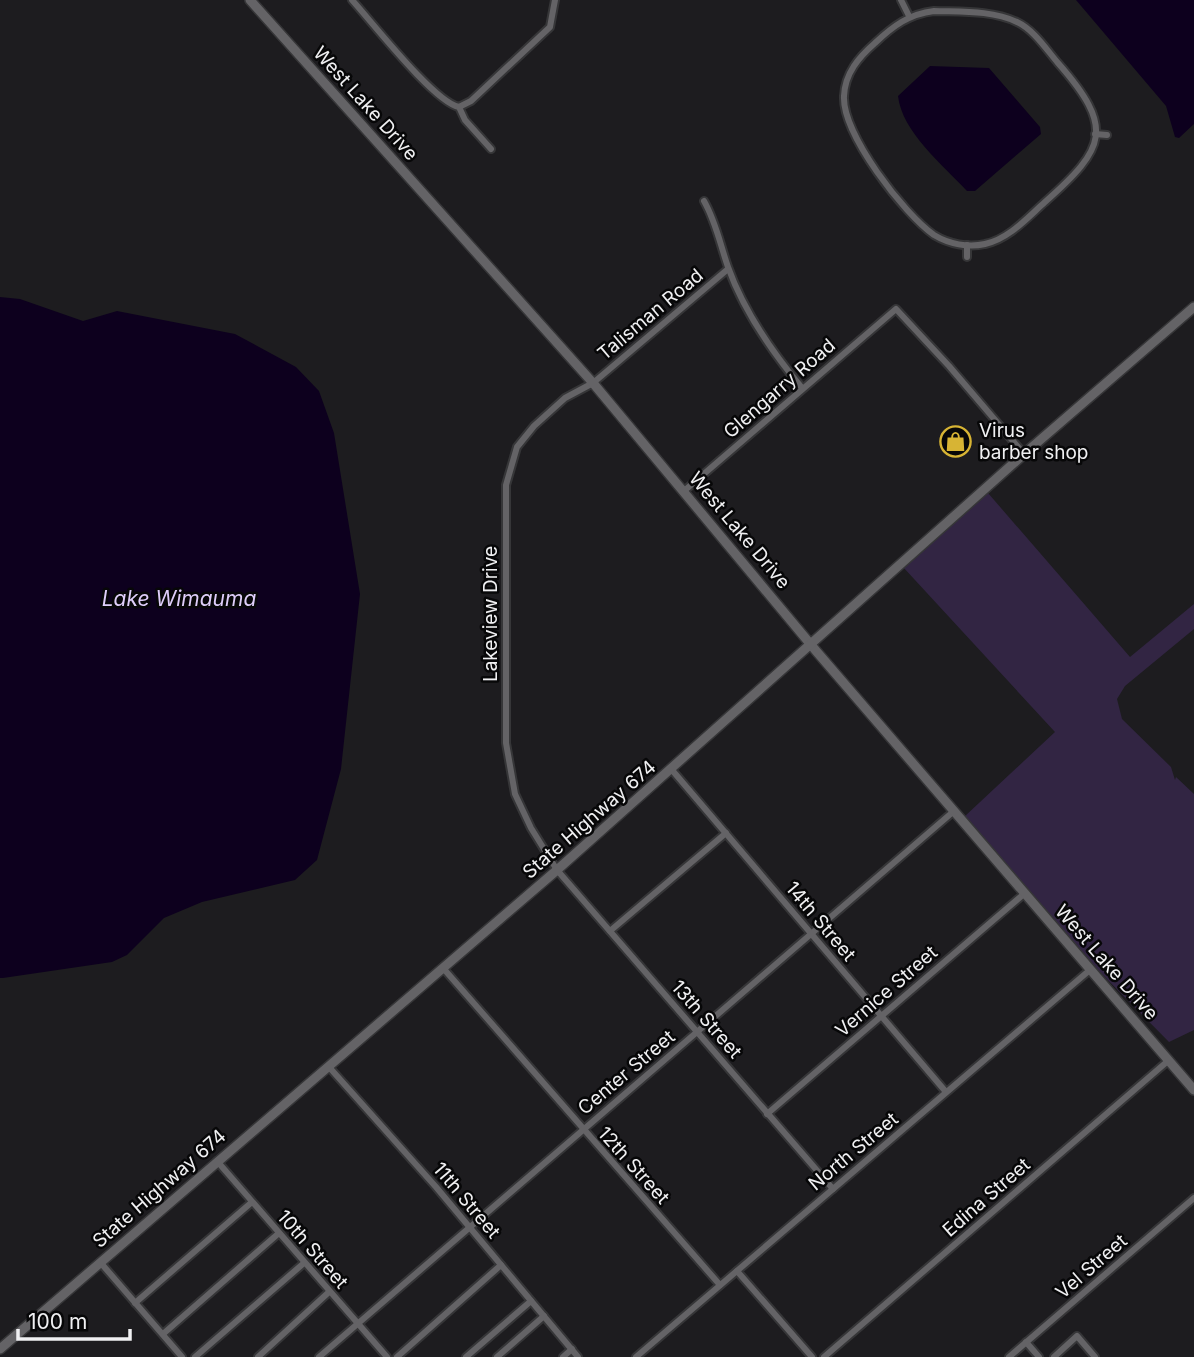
<svg xmlns="http://www.w3.org/2000/svg" width="1194" height="1357" viewBox="0 0 1194 1357" font-family="Inter,sans-serif">
	<style>
		.green { fill: #322543 }
		.water { fill: #0d001e }
		.lines { fill: none; stroke-linecap: round; stroke-linejoin: round }
		.street-casing { stroke: #363638; stroke-width: 10 }
		.secondary-casing { stroke: #363638; stroke-width: 12 }
		.street { stroke: #646366; stroke-width: 6 }
		.secondary { stroke: #646366; stroke-width: 9 }
		.labels { text-anchor: middle; stroke-width: 5; stroke-linejoin: round; paint-order: stroke }
		.street-label { font-size: 19px; fill: #f0f0f2; stroke: #070708 }
		.poi-label { font-size: 19px; fill: #f0f0f2; stroke: #070708; text-anchor: start }
		.water-label { font-size: 21px; font-style: italic; fill: #decdf9; stroke: #070708 }
	</style>
	<rect width="100%" height="100%" fill="#1d1c1f"/>
	<!-- green -->
	<polygon class="green" points="988,493 1130,657 1194,604 1194,629 1125,686 1117,699 1122,719 1171,767 1175,780 1176,777 1194,794 1194,1030 1169,1042 1091,963 964,817 1055,732 903,567"/>
	<!-- water -->
	<g class="water">
		<polygon points="1076,0 1194,0 1194,124 1179,138 1175,137 1166,106"/>
		<path d="M 930,66 L 989,68 L 1040,127 L 1041,134 L 975,191 L 967,191 C 943,165 902,132 898,96 Z"/>
		<polygon points="0,297 20,299 83,321 117,311 235,334 296,367 319,391 334,433 360,594 341,769 317,860 295,880 202,902 164,918 127,955 112,962 3,978 0,978"/>
	</g>
	<g class="lines">
		<defs>
			<g id="street">
				<path d="M 352,0 C 372,22 434,102 459,107 L 465,120 L 491,149"/>
				<polyline points="901,0 909,16"/>
				<path d="M 934,11 C 961,12 992,10 1017,22 C 1034,30 1046,49 1058,63 C 1115,128 1106,148 1045,202 C 1028,217 1009,239 985,244 C 968,248 949,244 934,235 C 904,214 842,134 844,96 C 845,73 859,57 875,43 C 893,26 909,14 934,11 Z"/>
				<polyline points="459,107 471,101 550,27 555,0"/>
				<polyline points="1095,134 1107,135"/>
				<path d="M 704,201 C 716,222 720,244 728,267 C 744,312 772,352 802,388"/>
				<polyline points="967,245 967,257"/>
				<polyline points="728,269 593,383 565,398 534,426 517,447 506,485 506,743 515,794 531,828 557,870 833,1189"/>
				<polyline points="684,491 896,309 949,366 1024,454"/>
				<polyline points="672,770 946,1092"/>
				<polyline points="610,931 726,833"/>
				<polyline points="443,968 720,1285"/>
				<polyline points="329,1067 436,1187 578,1357"/>
				<polyline points="767,1114 1025,893"/>
				<polyline points="217,1161 387,1357"/>
				<polyline points="100,1262 182,1357"/>
				<polyline points="737,1271 812,1357"/>
				<polyline points="135,1303 252,1202"/>
				<polyline points="163,1334 279,1233"/>
				<polyline points="1026,1342 1039,1357"/>
				<polyline points="195,1357 304,1263"/>
				<polyline points="258,1357 329,1292"/>
				<polyline points="319,1357 954,811"/>
				<polyline points="397,1357 501,1265"/>
				<polyline points="466,1357 531,1301"/>
				<polyline points="497,1357 544,1316"/>
				<polyline points="563,1357 572,1349"/>
				<polyline points="636,1357 1091,969"/>
				<polyline points="824,1357 1169,1060"/>
				<polyline points="1009,1357 1194,1198"/>
				<polyline points="1054,1357 1077,1336 1095,1357"/>
			</g>
			<g id="secondary">
				<polyline points="250,0 593,383 817,652 1194,1090"/>
				<polyline points="0,1349 557,870 1024,454 1194,307"/>
			</g>
		</defs>
		<!-- street casing -->
		<use href="#street" class="street-casing"/>
		<!-- secondary casing -->
		<use href="#secondary" class="secondary-casing"/>
		<!-- street -->
		<use href="#street" class="street"/>
		<!-- secondary -->
		<use href="#secondary" class="secondary"/>
	</g>
	<!-- icons -->
	<defs>
		<symbol id="shop-ring" viewBox="-11 -11 22 22"><circle r="9.5" fill="#070708" stroke="#d7b434" stroke-width="1.5"/><path d="M-5-2.5h2.3a2.7 3.5 0 0 1 5.4 0H5L5.5 6h-11ZM-1.5-2.5h3a1.5 2.3 0 0 0-3 0Z" fill="#d7b434"/></symbol>
	</defs>
	<g fill-rule="evenodd">
		<use href="#shop-ring" x="938" y="424" width="35" height="35"/>
	</g>
	<g class="labels">
		<!-- street labels -->
		<g class="street-label">
			<text transform="translate(366 103) rotate(48)" y="7">West Lake Drive</text>
			<text transform="translate(650 314) rotate(-40)" y="7">Talisman Road</text>
			<text transform="translate(779 388) rotate(-41)" y="7">Glengarry Road</text>
			<text transform="translate(740 530) rotate(50)" y="7">West Lake Drive</text>
			<text transform="translate(490 614) rotate(-90)" y="7">Lakeview Drive</text>
			<text transform="translate(589 819) rotate(-41)" y="7">State Highway 674</text>
			<text transform="translate(821 921) rotate(50)" y="7">14th Street</text>
			<text transform="translate(1107 962) rotate(49)" y="7">West Lake Drive</text>
			<text transform="translate(886 991) rotate(-41)" y="7">Vernice Street</text>
			<text transform="translate(707 1019) rotate(49)" y="7">13th Street</text>
			<text transform="translate(626 1072) rotate(-40)" y="7">Center Street</text>
			<text transform="translate(853 1151) rotate(-40)" y="7">North Street</text>
			<text transform="translate(634 1165) rotate(48)" y="7">12th Street</text>
			<text transform="translate(159 1188) rotate(-41)" y="7">State Highway 674</text>
			<text transform="translate(986 1197) rotate(-41)" y="7">Edina Street</text>
			<text transform="translate(467 1200) rotate(50)" y="7">11th Street</text>
			<text transform="translate(313 1249) rotate(49)" y="7">10th Street</text>
			<text transform="translate(1091 1266) rotate(-41)" y="7">Vel Street</text>
		</g>
		<!-- poi labels -->
		<g class="poi-label">
			<text x="979" y="437">Virus<tspan x="979" dy="22">barber shop</tspan></text>
		</g>
		<!-- water labels -->
		<g class="water-label">
			<text x="179" y="606">Lake Wimauma</text>
		</g>
	</g>
	<!-- scale -->
	<path d="M18 1329v10h112v-10" fill="none" stroke="#f0f0f2" stroke-width="3.5"/>
	<text x="28" y="1329" font-size="21" fill="#f0f0f2" stroke="#070708" stroke-width="5" paint-order="stroke">100 m</text>
</svg>
